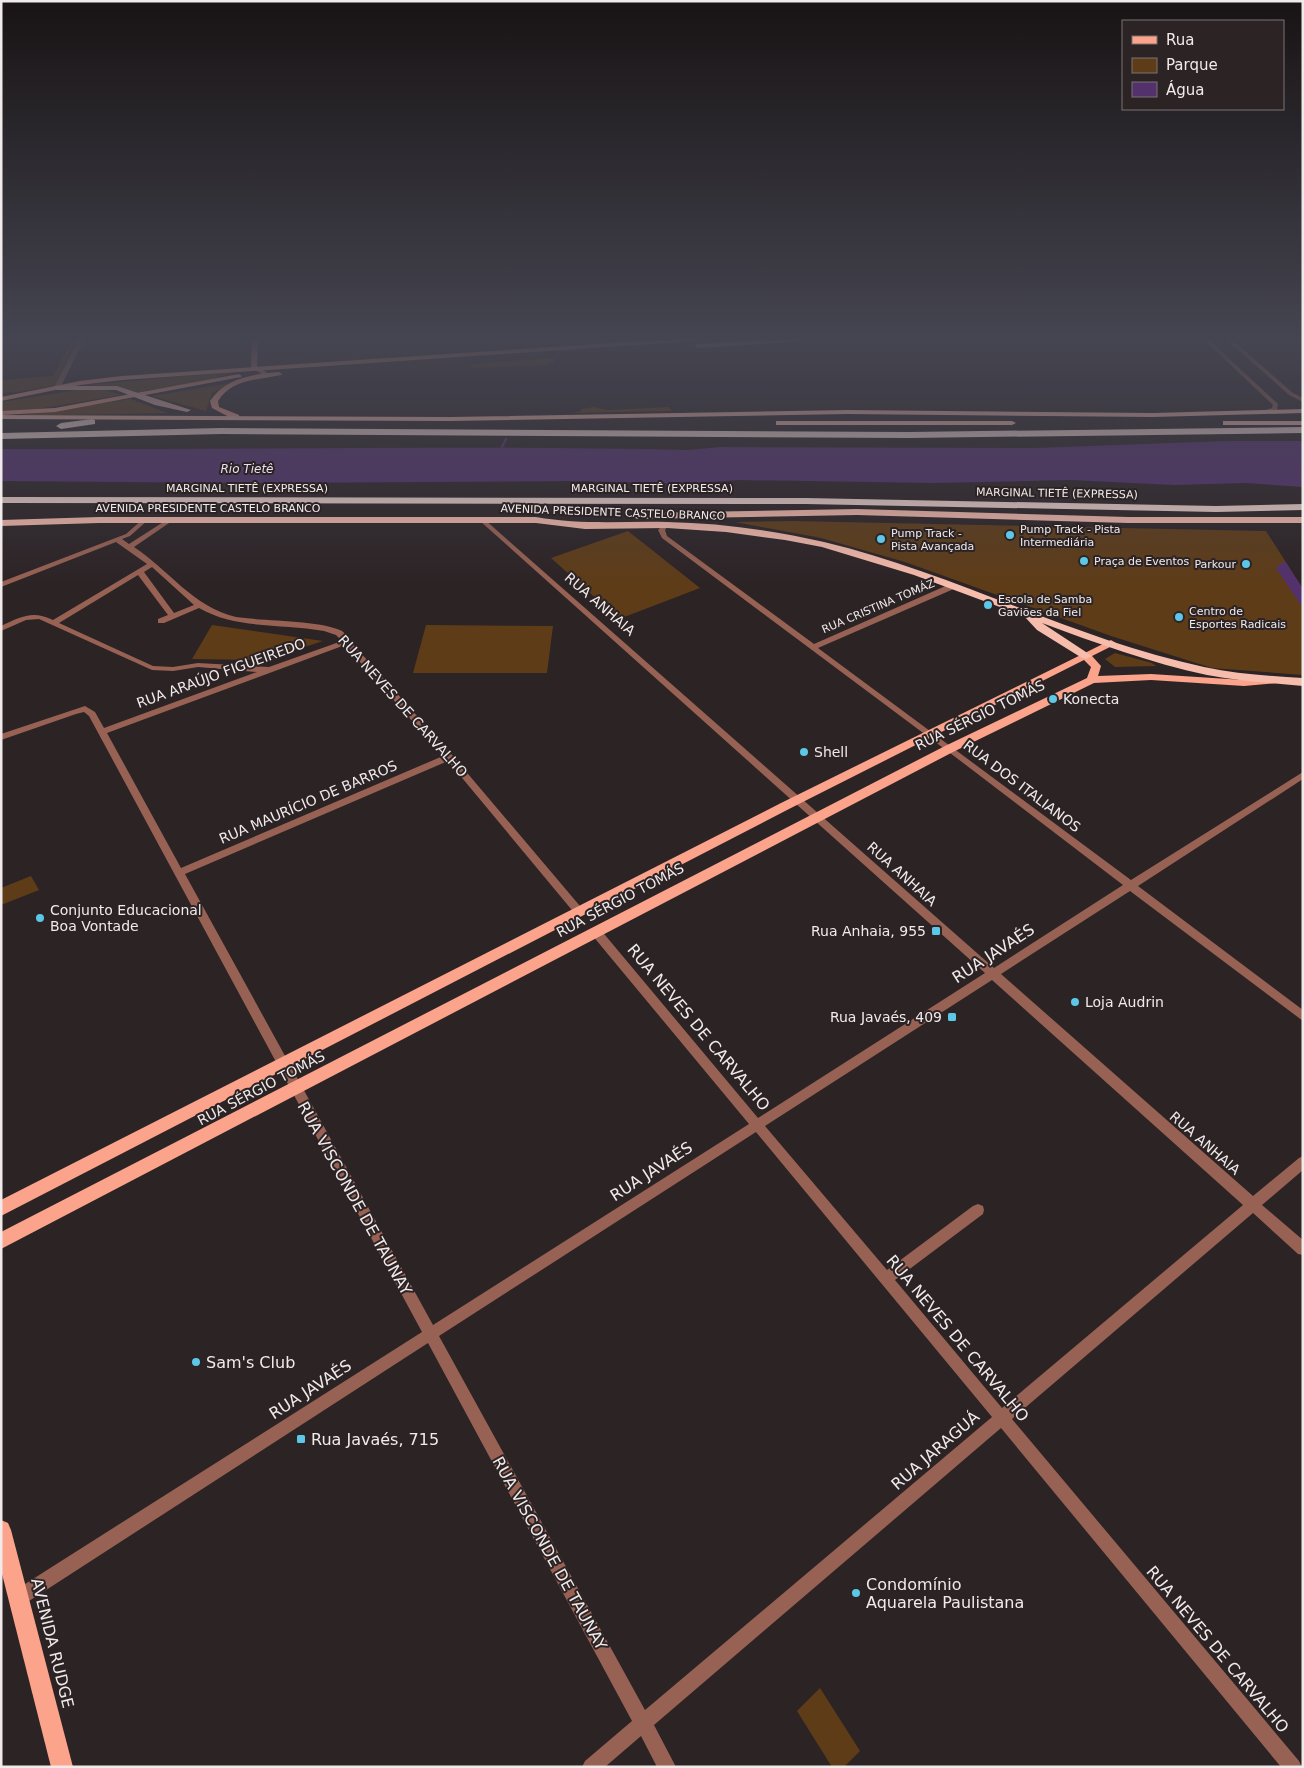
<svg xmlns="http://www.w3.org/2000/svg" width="1304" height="1768" viewBox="0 0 1304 1768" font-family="'DejaVu Sans',sans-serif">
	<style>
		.green { fill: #5e3c18 }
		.water { fill: #53316d }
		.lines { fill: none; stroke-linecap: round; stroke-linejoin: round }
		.stream { stroke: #53316d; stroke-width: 2.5 }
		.minor { fill: #976153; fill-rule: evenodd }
		.tertiary { fill: #976153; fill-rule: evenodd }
		.secondary { fill: #d8826a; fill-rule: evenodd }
		.primary { fill: #fca38b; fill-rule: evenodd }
		.trunk { fill: #f6bcac; fill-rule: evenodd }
		.motorway { fill: #f0d4cd; fill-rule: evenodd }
		.poi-dot { fill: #5cc7e7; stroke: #2c2325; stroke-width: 2 }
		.labels { text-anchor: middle; stroke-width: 4; stroke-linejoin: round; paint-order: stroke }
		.far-street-label { font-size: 11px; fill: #f0eaeb; stroke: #2c2325 }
		.far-poi-label { font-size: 11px; fill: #f0eaeb; stroke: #2c2325; text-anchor: start }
		.far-water-label { font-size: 12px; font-style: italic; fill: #e8dff1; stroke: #2c2325 }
		.street-label { font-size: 14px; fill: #f0eaeb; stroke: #2c2325 }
		.poi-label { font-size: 14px; fill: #f0eaeb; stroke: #2c2325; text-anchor: start }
		.near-street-label { font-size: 16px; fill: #f0eaeb; stroke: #2c2325 }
		.near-poi-label { font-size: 16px; fill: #f0eaeb; stroke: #2c2325; text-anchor: start }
	</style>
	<rect width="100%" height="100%" fill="#2c2325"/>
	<!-- green -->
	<g class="green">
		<polygon points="73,338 76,338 56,385 19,392 1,393 1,380 53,376"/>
		<polygon points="555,358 554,362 546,365 471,368 471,364"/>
		<polygon points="235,372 205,381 138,392 118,386 84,385"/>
		<polygon points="231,383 212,393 206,411 152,396"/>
		<polygon points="77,390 105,390 121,395 37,409 1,412 1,402"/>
		<polygon points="131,399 167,413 13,416"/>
		<polygon points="594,407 608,410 669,407 672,411 573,413 581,411 581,409"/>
		<polygon points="793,521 1266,531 1303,589 1303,675 1212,668 1111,636 905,562 821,538 735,522"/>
		<polygon points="628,531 700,588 619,619 551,558"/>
		<polygon points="212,625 323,641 265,660 192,659"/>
		<polygon points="426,625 553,626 547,673 413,673"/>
		<polygon points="1115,653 1152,663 1156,666 1115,667 1105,659"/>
		<polygon points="31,876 39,890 1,905 1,888"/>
		<polygon points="820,1688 860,1751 844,1767 832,1767 797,1711"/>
	</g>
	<!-- water -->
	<g class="water">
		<path d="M 1227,441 L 1303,441 L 1303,487 L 1246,483 L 1174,485 L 1071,480 L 934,483 L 738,480 L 683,484 L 580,481 L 245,483 L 1,481 L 1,449 C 230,450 459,445 688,450 L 720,447 L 1034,448 Z"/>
		<polygon points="1285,561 1303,589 1303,608 1276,568"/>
	</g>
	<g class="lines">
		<!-- stream -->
		<polyline class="stream" points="500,451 506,439"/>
		<!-- minor -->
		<g class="minor">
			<polygon points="79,338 85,338 60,388 55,389 54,388"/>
			<path d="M 143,519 L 148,520 L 130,536 L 122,539 L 129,544 L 168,519 L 172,519 L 172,521 L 134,547 C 169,570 193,607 236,617 C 261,621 322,620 342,631 C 345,633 350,640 351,642 L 452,755 L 585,912 L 584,915 L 576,915 L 448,761 L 185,874 L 433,1325 L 749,1124 L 592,935 L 591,932 L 592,929 L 600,929 L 758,1118 L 985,973 L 480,521 L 480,519 L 484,519 L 994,968 L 1123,885 L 958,759 L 662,538 L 658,530 L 664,524 L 669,525 L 665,530 L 667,536 L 814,644 L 950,584 L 956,584 L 956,588 L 818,648 L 1131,880 L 1303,772 L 1303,779 L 1138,886 L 1303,1010 L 1303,1021 L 1130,891 L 1001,974 L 1253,1196 L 1299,1158 L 1303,1156 L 1303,1170 L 1262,1205 L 1303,1240 L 1303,1255 L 1298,1254 L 1253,1213 L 1012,1419 L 1299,1761 L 1302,1767 L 1281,1767 L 1001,1428 L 654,1725 L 676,1767 L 657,1767 L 641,1736 L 605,1767 L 582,1767 L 585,1761 L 632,1721 L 428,1343 L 26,1603 L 20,1605 L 14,1603 L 12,1597 L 14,1591 L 422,1332 L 89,716 L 84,712 L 76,714 L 1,740 L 1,734 L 85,706 L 95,712 L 104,728 L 257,672 L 198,667 L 173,671 L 152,670 L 39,619 L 26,620 L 1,631 L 1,626 C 21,617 32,610 53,620 L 147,564 L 116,542 L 1,587 L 1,582 L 126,534 ZM 152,567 L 194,605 L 174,613 L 144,572 ZM 138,575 L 168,615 L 158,619 L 158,623 L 164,623 L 199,608 C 237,630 282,623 324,631 L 336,635 L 342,641 L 269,667 L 198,663 L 173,667 L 153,666 L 59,623 ZM 345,645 L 443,756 L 181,868 L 107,733 ZM 992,980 L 1243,1205 L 1002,1408 L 895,1280 L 983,1214 L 984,1210 L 983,1206 L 978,1204 L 973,1206 L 887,1270 L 765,1126 ZM 756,1132 L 992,1417 L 645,1710 L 439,1336 Z"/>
		</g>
		<!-- tertiary -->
		<g class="tertiary">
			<polygon points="1202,338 1207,338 1278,404 1277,410 1260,414 1260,412 1272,408 1273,405"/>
			<polygon points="1225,338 1230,338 1293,393 1303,398 1303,402 1289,395"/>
		</g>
		<!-- secondary -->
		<polygon class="secondary" points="252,338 258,338 257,366 269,374 269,376 265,376 251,367"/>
		<!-- primary -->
		<g class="primary">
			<polygon points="684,338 711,338 708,340 122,380 80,385 1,401 1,397 80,381 122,376"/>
			<polygon points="795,338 823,338 820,340 698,348 695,346 698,344"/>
			<path d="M 279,372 L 282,374 L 281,375 C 258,380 232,379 218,401 L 219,407 L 239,415 L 239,419 L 233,419 L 212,408 L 210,401 C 225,378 253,374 279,372 Z"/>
			<polygon points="239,374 242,376 241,377 55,412 1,415 1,411 55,408"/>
			<polygon points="1111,640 1116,643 1114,645 1092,656 1101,666 1098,676 1151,674 1244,680 1277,677 1282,680 1277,683 1244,686 1151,680 1094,683 953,752 1,1249 1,1232 945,746 1087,678 1091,667 1084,660 789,809 1,1216 1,1200 781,803"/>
			<polygon points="1,1520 8,1523 11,1530 73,1767 51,1767 1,1570"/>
		</g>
		<!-- trunk -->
		<g class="trunk">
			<polygon points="54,386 117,386 191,410 187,412 155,405 116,390 57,390 53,388"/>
			<polygon points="1303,409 1303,413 1153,417 848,414 450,421 1,419 1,415 450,417 848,410 1153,413"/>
			<polygon points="776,421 1012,421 1016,423 1012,425 776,425"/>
			<rect x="1223" y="421" width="80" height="4"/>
			<polygon points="857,509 1128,517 1303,517 1303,523 1128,523 857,515 637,519 632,516 637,513"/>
			<path d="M 99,517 L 536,517 C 580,525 623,521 667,522 C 719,523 772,530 824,542 C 954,573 1073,639 1204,667 C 1237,674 1270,676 1303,678 L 1303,686 C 1271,683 1239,681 1207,675 C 1151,663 1096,643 1042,623 L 1092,656 L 1086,659 L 1082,658 L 1037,630 L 1024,616 L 914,575 L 822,547 L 785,540 L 726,532 L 667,528 L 585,529 L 536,523 L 99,523 L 1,526 L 1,520 Z"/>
		</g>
		<!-- motorway -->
		<g class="motorway">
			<polygon points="92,419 95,420 95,424 61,429 56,426 61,423"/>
			<polygon points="1303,427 1303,433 909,438 221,434 1,439 1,433 221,428 909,432"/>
			<polygon points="1,497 806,498 1216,506 1303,504 1303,510 1216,512 806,504 1,503"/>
		</g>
	</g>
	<!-- sky -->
	<linearGradient id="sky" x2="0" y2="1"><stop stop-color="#181314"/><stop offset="0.58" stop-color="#454551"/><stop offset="1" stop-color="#454551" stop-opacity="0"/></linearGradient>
	<rect width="1304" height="585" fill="url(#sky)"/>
	<!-- markers -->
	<g class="poi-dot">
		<circle cx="1010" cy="535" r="5"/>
		<circle cx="881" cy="539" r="5"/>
		<circle cx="1084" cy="561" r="5"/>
		<circle cx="1246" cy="564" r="5"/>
		<circle cx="988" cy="605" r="5"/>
		<circle cx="1179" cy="617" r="5"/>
		<circle cx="1053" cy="699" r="5"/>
		<circle cx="804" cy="752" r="5"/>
		<circle cx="40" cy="918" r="5"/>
		<rect x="931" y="926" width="10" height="10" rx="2.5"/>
		<circle cx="1075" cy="1002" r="5"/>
		<rect x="947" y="1012" width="10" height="10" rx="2.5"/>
		<circle cx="196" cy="1362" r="5"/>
		<rect x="296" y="1434" width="10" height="10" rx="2.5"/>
		<circle cx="856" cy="1593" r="5"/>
	</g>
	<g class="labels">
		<!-- far-street labels -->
		<g class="far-street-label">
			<text x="247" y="492">MARGINAL TIETÊ (EXPRESSA)</text>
			<text x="652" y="492">MARGINAL TIETÊ (EXPRESSA)</text>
			<text transform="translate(1057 493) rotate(1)" y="4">MARGINAL TIETÊ (EXPRESSA)</text>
			<text x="208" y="512">AVENIDA PRESIDENTE CASTELO BRANCO</text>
			<text transform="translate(613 512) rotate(2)" y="4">AVENIDA PRESIDENTE CASTELO BRANCO</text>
			<text transform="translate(878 606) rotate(-23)" y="4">RUA CRISTINA TOMÁZ</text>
		</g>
		<!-- far-poi labels -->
		<g class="far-poi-label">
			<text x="1020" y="533">Pump Track - Pista<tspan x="1020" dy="13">Intermediária</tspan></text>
			<text x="891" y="537">Pump Track -<tspan x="891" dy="13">Pista Avançada</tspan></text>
			<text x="1094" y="565">Praça de Eventos</text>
			<text x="1236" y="568" text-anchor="end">Parkour</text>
			<text x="998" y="603">Escola de Samba<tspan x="998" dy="13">Gaviões da Fiel</tspan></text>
			<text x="1189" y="615">Centro de<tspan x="1189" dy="13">Esportes Radicais</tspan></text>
		</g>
		<!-- far-water labels -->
		<g class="far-water-label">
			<text x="247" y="473">Rio Tietê</text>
		</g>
		<!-- street labels -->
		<g class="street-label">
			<text transform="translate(600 604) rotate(41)" y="5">RUA ANHAIA</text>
			<text transform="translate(221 673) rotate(-20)" y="5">RUA ARAÚJO FIGUEIREDO</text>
			<text transform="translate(403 706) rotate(48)" y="5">RUA NEVES DE CARVALHO</text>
			<text transform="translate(980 715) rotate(-26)" y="5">RUA SÉRGIO TOMÁS</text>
			<text transform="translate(1022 786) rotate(37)" y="5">RUA DOS ITALIANOS</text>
			<text transform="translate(308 802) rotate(-23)" y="5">RUA MAURÍCIO DE BARROS</text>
			<text transform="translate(902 874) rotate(42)" y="5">RUA ANHAIA</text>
			<text transform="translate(620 900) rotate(-28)" y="5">RUA SÉRGIO TOMÁS</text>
			<text transform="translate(261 1088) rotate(-28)" y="5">RUA SÉRGIO TOMÁS</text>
			<text transform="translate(1205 1143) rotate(41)" y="5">RUA ANHAIA</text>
		</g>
		<!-- poi labels -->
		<g class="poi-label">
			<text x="1063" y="704">Konecta</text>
			<text x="814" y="757">Shell</text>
			<text x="50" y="915">Conjunto Educacional<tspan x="50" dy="16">Boa Vontade</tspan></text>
			<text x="926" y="936" text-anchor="end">Rua Anhaia, 955</text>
			<text x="1085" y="1007">Loja Audrin</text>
			<text x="942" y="1022" text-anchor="end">Rua Javaés, 409</text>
		</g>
		<!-- near-street labels -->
		<g class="near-street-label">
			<text transform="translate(993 953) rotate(-33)" y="6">RUA JAVAÉS</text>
			<text transform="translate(699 1027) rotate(50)" y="6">RUA NEVES DE CARVALHO</text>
			<text transform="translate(651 1171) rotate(-33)" y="6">RUA JAVAÉS</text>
			<text transform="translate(355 1198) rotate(61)" y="6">RUA VISCONDE DE TAUNAY</text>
			<text transform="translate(958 1338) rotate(50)" y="6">RUA NEVES DE CARVALHO</text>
			<text transform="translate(310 1389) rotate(-33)" y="6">RUA JAVAÉS</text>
			<text transform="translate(935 1450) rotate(-41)" y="6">RUA JARAGUÁ</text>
			<text transform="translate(550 1553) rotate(61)" y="6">RUA VISCONDE DE TAUNAY</text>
			<text transform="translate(53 1643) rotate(76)" y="6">AVENIDA RUDGE</text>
			<text transform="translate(1218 1649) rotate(50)" y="6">RUA NEVES DE CARVALHO</text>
		</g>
		<!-- near-poi labels -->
		<g class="near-poi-label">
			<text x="206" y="1368">Sam's Club</text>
			<text x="311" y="1445">Rua Javaés, 715</text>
			<text x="866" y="1590">Condomínio<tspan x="866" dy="18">Aquarela Paulistana</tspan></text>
		</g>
	</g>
	<!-- border -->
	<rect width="1304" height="1768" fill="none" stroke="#f0eaeb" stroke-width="5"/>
	<!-- legend -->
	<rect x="1122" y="20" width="162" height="90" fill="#2c2325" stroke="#7a7374"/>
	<rect x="1132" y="36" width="25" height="8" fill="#fca38b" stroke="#7a7374"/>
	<text x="1166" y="45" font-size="15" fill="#f0eaeb">Rua</text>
	<rect x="1132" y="58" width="25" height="15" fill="#5e3c18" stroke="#7a7374"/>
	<text x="1166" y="70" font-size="15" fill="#f0eaeb">Parque</text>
	<rect x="1132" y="82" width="25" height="15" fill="#53316d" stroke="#7a7374"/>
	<text x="1166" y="95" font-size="15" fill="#f0eaeb">Água</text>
</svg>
